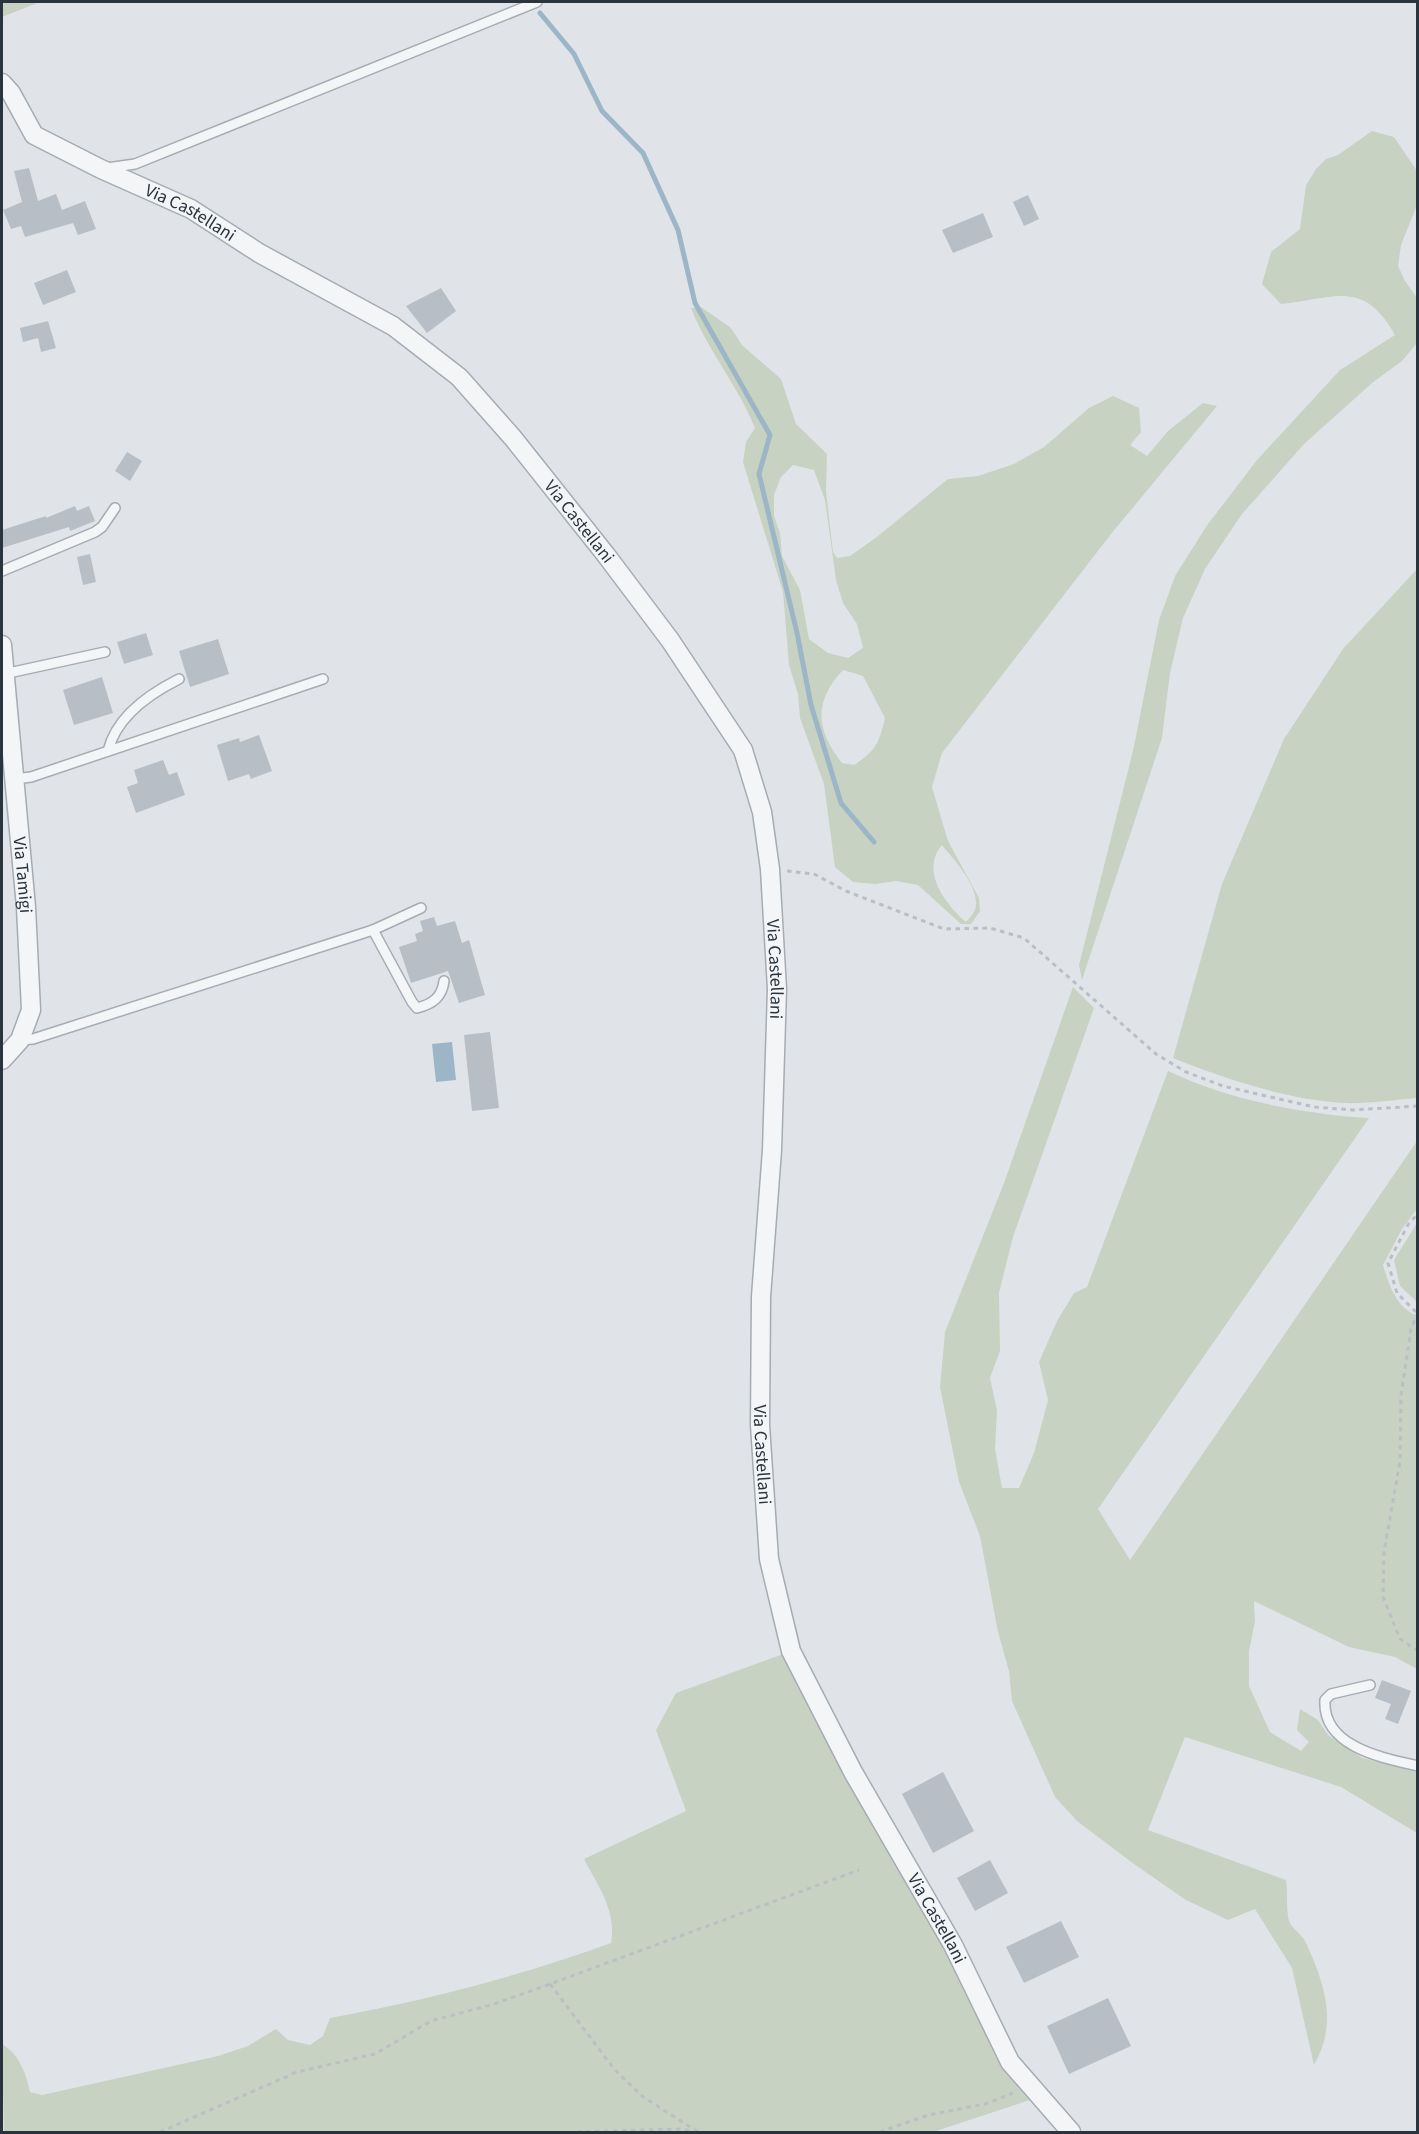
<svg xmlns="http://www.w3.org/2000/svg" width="1419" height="2134" viewBox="0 0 1419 2134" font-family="'Source Sans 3',sans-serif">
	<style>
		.green { fill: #c7d2c2; fill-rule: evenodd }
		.water { fill: #9cb6c7 }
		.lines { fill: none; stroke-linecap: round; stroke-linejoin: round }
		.stream { stroke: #9cb6c7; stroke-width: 5 }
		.building { fill: #b8bec5 }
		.lane-casing { stroke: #a5acb3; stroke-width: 12 }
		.street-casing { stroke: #a5acb3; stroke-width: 21 }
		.path { stroke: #babfc3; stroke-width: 3; stroke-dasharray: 4.5 4.5; stroke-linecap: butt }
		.lane { stroke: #f3f5f7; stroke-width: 9 }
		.street { stroke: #f3f5f7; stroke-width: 18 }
		.labels { text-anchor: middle; stroke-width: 4.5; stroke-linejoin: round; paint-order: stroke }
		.street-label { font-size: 18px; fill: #29343f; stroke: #f0f3f6 }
	</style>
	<rect width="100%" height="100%" fill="#e0e4e9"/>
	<!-- green -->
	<g class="green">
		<polygon points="2,2 40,2 2,17"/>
		<path d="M 1372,131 L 1394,137 L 1417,171 L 1417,205 L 1401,245 L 1398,266 L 1405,281 L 1417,298 L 1417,343 L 1402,361 L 1372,383 L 1304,444 L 1242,514 L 1205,569 L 1183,618 L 1170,673 L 1162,738 L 1082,980 L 1079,965 L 1133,751 L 1159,620 L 1175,576 L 1208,524 L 1257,460 L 1340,370 L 1395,335 C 1363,278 1334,299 1281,304 L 1262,284 L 1271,252 L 1300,229 L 1306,185 L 1316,169 L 1326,159 L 1338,155 Z"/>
		<path d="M 701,307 L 731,328 L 742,345 L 781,379 L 796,424 L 827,454 L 826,491 L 833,552 L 837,558 L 850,556 L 878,536 L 948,479 L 978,476 L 1014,464 L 1044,447 L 1089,408 L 1113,396 L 1139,408 L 1141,432 L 1130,445 L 1147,456 L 1168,431 L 1203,403 L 1217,406 L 1111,534 L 942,753 L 932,787 L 948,841 L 979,898 L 980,911 L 971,924 L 961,924 L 918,885 L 896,881 L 875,884 L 853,882 L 835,867 L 824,784 L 800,718 L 798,694 L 789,665 L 783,592 L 743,462 L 746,442 L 755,428 C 738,386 708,351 691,308 ZM 793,465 L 814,470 L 825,500 L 836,580 L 843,603 L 857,624 L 863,648 L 848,658 L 828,653 L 809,639 L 800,590 L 782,556 L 780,533 L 774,516 L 774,495 L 781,477 ZM 843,670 L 863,676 L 885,718 C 879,743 876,751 854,765 L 842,763 C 816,730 813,702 843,670 ZM 942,845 C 954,860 975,882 976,902 C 977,910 971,917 966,922 C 945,904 920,871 942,845 Z"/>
		<path d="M 1417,569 L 1417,1098 C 1393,1100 1367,1104 1343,1103 C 1285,1099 1226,1079 1173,1058 L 1222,884 L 1284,739 L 1343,649 Z"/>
		<path d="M 1073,987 L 1094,1008 L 1013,1237 L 999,1293 L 1000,1351 L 990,1378 L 997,1410 L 995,1449 L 1002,1488 L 1019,1488 L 1034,1453 L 1048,1400 L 1039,1362 L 1057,1321 L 1074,1293 L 1087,1287 L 1168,1071 C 1229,1100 1302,1114 1369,1118 L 1098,1509 L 1130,1560 L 1417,1141 L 1417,1209 L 1402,1229 L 1383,1265 C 1389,1285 1396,1307 1417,1316 L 1417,1669 L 1395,1657 L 1349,1647 L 1254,1601 L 1255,1621 L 1249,1651 L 1249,1686 L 1270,1732 L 1301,1751 L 1309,1742 L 1297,1730 L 1300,1709 L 1318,1720 L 1328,1735 L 1363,1758 L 1417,1772 L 1417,1833 L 1341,1787 L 1185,1737 L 1148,1830 L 1286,1880 C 1288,1892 1286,1910 1289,1921 C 1292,1929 1303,1935 1306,1943 C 1325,1984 1338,2024 1314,2065 L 1292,1968 L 1255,1909 L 1228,1920 L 1186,1900 L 1134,1864 L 1077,1821 L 1055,1797 L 1012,1701 L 1009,1671 L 998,1632 L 980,1536 L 959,1482 L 940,1387 L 945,1332 L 1004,1183 Z"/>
		<polygon points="1417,1223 1417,1302 1400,1286 1394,1260"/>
		<path d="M 786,1653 L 1036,2098 L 933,2132 L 4,2132 L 2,2044 C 19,2054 26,2073 30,2092 L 42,2095 L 218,2056 L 248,2046 L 276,2029 L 288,2040 L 310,2045 L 323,2036 L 330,2018 C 424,2001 521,1976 611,1943 C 617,1911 598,1886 584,1859 L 686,1811 L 656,1730 L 676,1693 Z"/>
	</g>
	<!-- water -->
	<polygon class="water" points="452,1042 456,1080 436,1082 432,1044"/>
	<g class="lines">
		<!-- stream -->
		<polyline class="stream" points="540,13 574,54 602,111 643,153 678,230 695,303 770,435 759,474 797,633 811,705 841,803 874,842"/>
	</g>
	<!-- building -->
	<g class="building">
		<polygon points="29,168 38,201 56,194 62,210 85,201 96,229 78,235 73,223 25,237 21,226 11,229 3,210 22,202 14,171"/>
		<polygon points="1028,195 1039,219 1024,226 1013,202"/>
		<polygon points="983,213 993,237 953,253 942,230"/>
		<polygon points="67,270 76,292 43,305 34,283"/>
		<polygon points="441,288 456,311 427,333 406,306"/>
		<polygon points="48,321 56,348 41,352 38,338 23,342 20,328"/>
		<polygon points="127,452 142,461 130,481 115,471"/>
		<polygon points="75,506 77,511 89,506 95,521 70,531 69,527 2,548 2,530 46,516 46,518"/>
		<polygon points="90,554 96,582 83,585 77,557"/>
		<polygon points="146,633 153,655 124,664 117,642"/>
		<polygon points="218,639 229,674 190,687 179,651"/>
		<polygon points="102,677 113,713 74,725 63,690"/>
		<polygon points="259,735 272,771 251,779 249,774 228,781 217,745 239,738 240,742"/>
		<polygon points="163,760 169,775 177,772 185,795 136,813 127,787 138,783 134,770"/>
		<polygon points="434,917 437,926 455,921 462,943 469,940 485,995 459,1003 448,971 411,983 399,947 417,941 415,934 423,931 420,921"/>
		<polygon points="490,1032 499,1108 472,1111 464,1035"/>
		<polygon points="1382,1680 1411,1691 1398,1724 1385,1719 1391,1704 1375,1698"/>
		<polygon points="943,1772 974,1831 933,1853 902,1794"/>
		<polygon points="990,1860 1008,1893 975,1911 957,1878"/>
		<polygon points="1061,1921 1079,1957 1024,1983 1006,1947"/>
		<polygon points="1108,1998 1131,2046 1069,2074 1047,2026"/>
	</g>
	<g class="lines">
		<defs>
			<g id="lane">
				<polyline points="107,168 135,164 537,2"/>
				<polyline points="2,571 95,532 102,527 115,508"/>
				<polyline points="4,674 105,652"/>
				<path d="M 108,751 C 116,717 149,694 179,679"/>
				<polyline points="14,779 31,777 323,679"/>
				<path d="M 373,930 L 412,1002 L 417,1008 C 433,1004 442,997 444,981"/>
				<polyline points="20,1040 33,1039 373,930 421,908"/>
				<path d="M 1370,1685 L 1331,1694 L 1325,1700 C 1322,1747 1383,1758 1418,1766"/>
			</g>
			<g id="street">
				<path id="s1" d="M 2,83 L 11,93 L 34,135 L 101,169 L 191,209 L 259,253 L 393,326 L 459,377 L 513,438 L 606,555 L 670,640 L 743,750 L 762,812 L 770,869 L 777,989 L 772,1150 L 761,1297 L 760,1425 L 769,1559 L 791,1651 L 853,1772 L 953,1945 L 1010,2062 L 1071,2132"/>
				<path id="s2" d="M 2,645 L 26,907 L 31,1010 L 20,1040 L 2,1060"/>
			</g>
		</defs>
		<!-- lane casing -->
		<use href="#lane" class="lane-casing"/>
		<!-- street casing -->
		<use href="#street" class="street-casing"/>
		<!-- path -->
		<g class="path">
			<polyline points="787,871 814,874 846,891 944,929 990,928 1024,938 1156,1054 1186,1072 1223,1086 1314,1107 1353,1110 1418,1106"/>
			<polyline points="1416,1312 1397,1293 1388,1263 1409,1223 1418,1214"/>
			<polyline points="1418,1312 1411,1329 1401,1395 1400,1461 1384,1552 1383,1597 1400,1639 1418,1651"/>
			<polyline points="550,1984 614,2069 642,2096 698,2132"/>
			<polyline points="160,2132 297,2072 375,2054 431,2021 494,2004 550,1984 859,1870"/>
			<polyline points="577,2132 682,2129 695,2132"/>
			<polyline points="880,2132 928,2115 985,2104 1013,2093"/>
		</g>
		<!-- lane -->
		<use href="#lane" class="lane"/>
		<!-- street -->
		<use href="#street" class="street"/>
	</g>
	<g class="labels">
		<!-- street labels -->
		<g class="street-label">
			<text dy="6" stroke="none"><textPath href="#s1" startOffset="236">Via Castellani</textPath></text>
			<text dy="6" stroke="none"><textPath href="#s1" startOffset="740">Via Castellani</textPath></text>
			<text dy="6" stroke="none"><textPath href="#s2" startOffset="231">Via Tamigi</textPath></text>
			<text dy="6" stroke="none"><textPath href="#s1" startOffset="1244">Via Castellani</textPath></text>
			<text dy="6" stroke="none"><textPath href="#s1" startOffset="1730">Via Castellani</textPath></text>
			<text dy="6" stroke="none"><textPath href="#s1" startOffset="2234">Via Castellani</textPath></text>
		</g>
	</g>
	<!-- border -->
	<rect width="1419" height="2134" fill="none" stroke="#29343f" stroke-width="6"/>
</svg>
